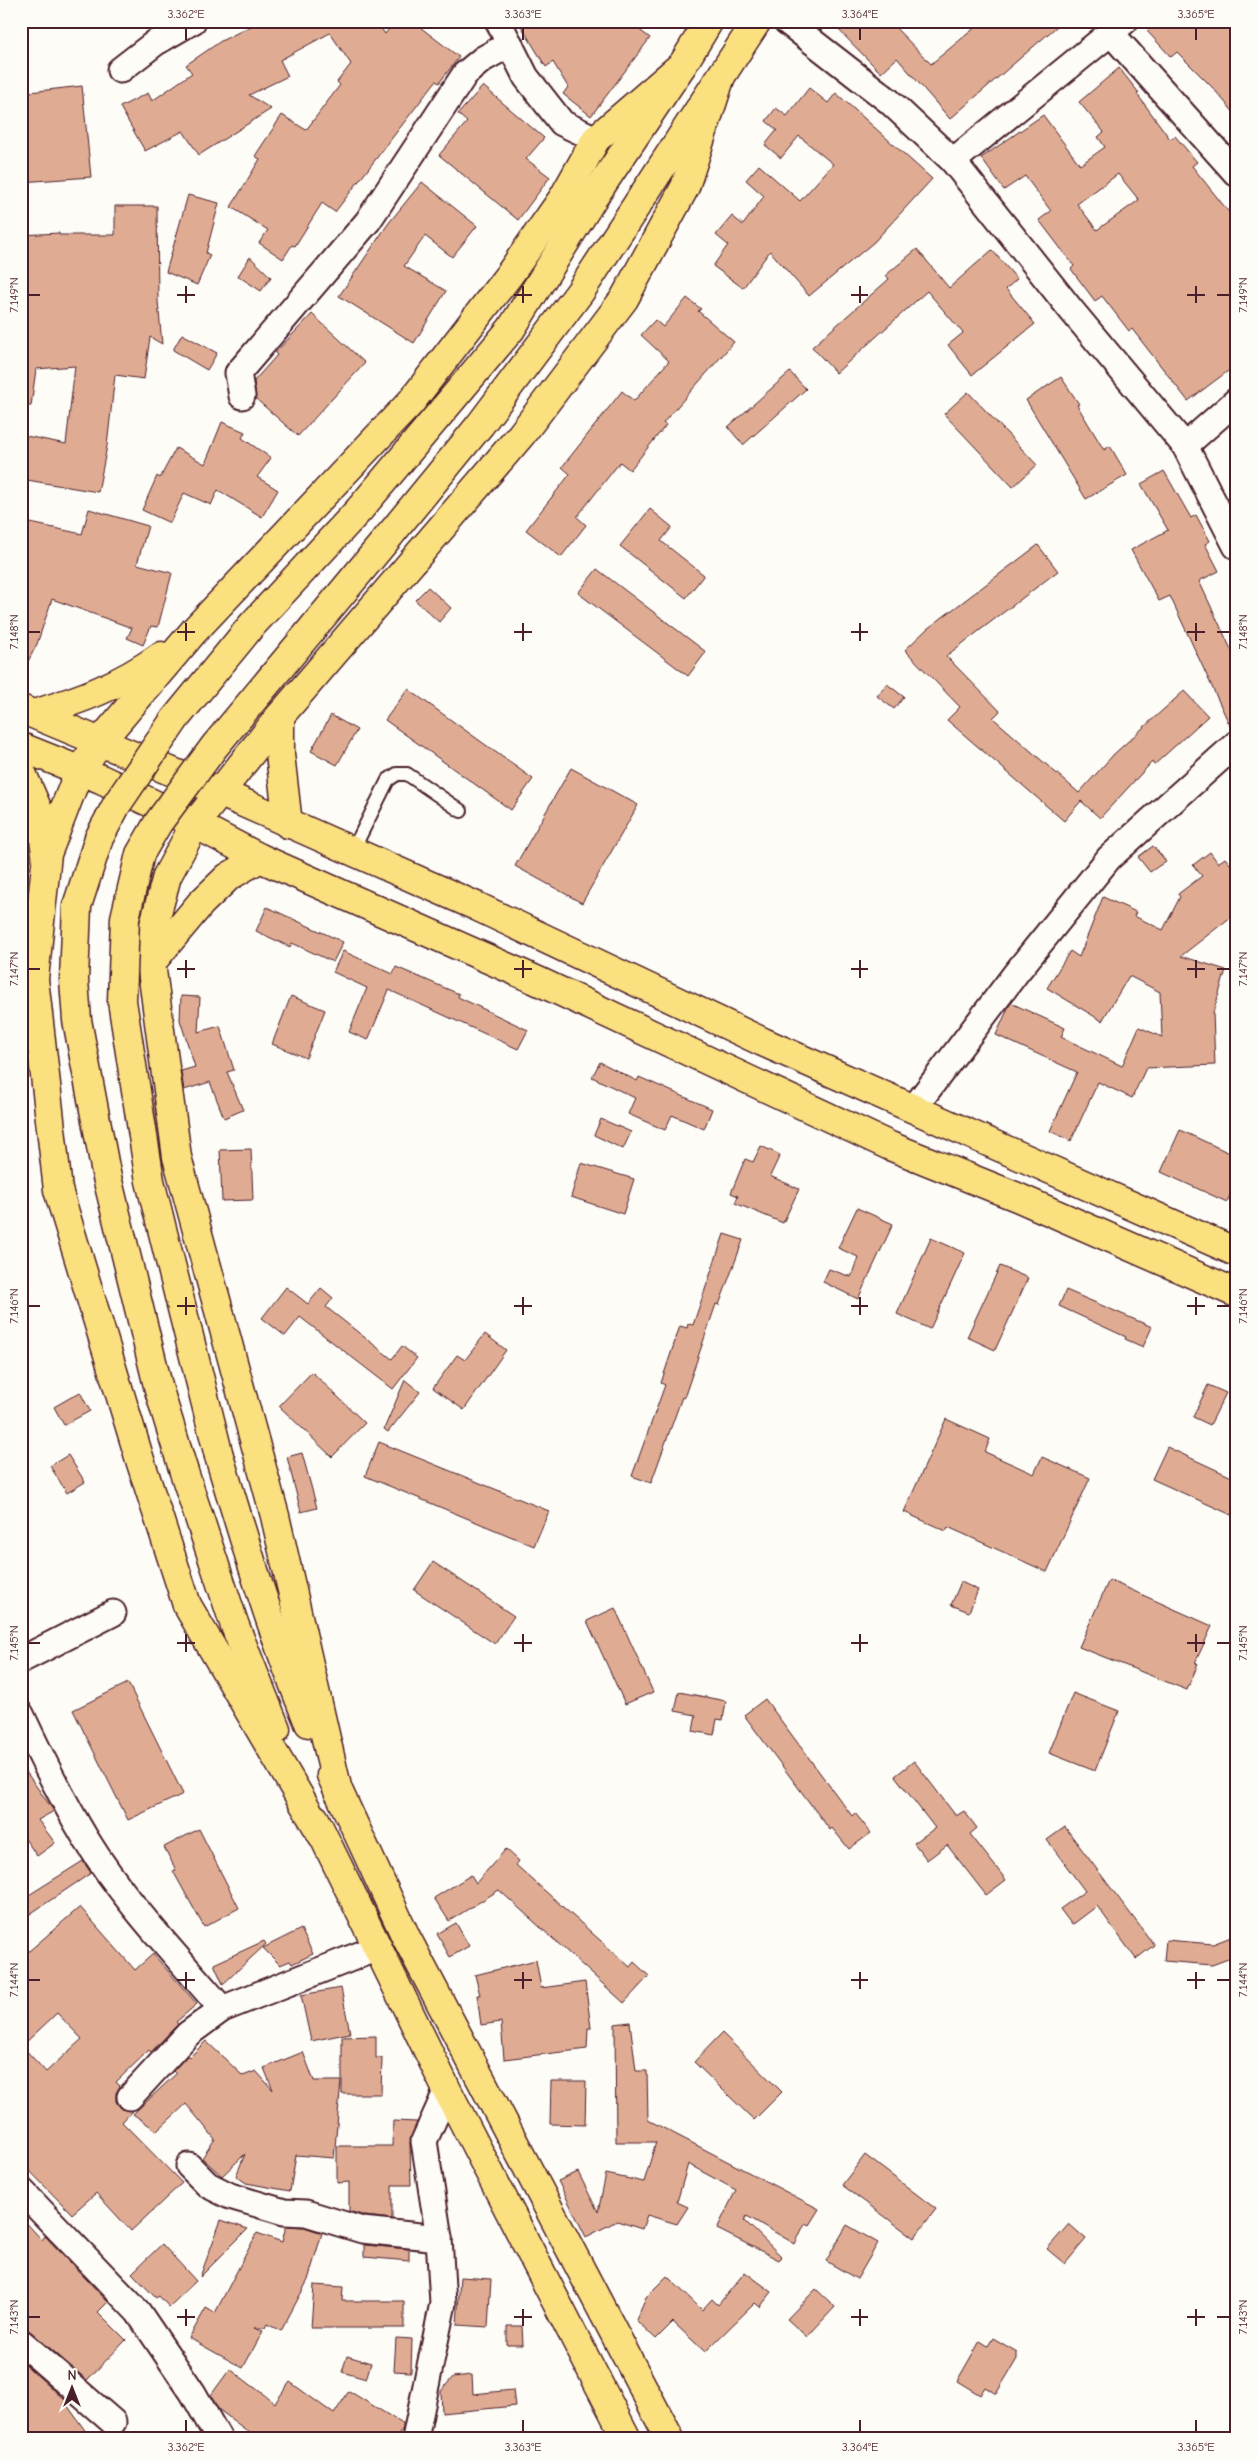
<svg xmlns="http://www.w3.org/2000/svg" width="1257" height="2460" viewBox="0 0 1257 2460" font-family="'Comic Neue',sans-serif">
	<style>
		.building { fill: #dfac93; stroke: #4a1f2b; fill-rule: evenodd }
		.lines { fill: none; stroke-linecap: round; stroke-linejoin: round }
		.lane-casing { stroke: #4a1f2b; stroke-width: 16 }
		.street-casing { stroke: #4a1f2b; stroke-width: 29 }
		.primary-casing { stroke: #4a1f2b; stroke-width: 31 }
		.highway-casing { stroke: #4a1f2b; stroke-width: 31 }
		.lane { stroke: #fdfcf7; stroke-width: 12 }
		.street { stroke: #fdfcf7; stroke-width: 25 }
		.primary { stroke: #fbe080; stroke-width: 28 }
		.highway { stroke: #fbe080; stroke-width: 28 }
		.highway-bridge-casing { stroke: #4a1f2b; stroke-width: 31; stroke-linecap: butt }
		.highway-bridge { stroke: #fbe080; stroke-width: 28 }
		.ticks { fill: none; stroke: #4a1f2b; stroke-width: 2 }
		.neatline { fill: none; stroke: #4a1f2b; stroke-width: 2 }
		.ticks-label { font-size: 12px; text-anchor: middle; fill: #4a1f2b }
	</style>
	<rect width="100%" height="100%" fill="#fdfcf7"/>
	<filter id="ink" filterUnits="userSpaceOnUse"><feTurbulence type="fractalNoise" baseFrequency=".02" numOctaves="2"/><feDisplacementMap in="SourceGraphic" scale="10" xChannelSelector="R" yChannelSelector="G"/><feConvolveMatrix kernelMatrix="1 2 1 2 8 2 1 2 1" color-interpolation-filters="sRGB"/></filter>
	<g filter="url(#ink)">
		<!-- building -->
		<g class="building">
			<polygon points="261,21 376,21 385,34 395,21 412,21 459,57 439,83 436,81 335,212 322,203 295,246 292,245 283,259 259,243 268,230 231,207 260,159 255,156 282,115 306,130 340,85 337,82 351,64 330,33 280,60 288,76 249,95 271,109 199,155 183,131 145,151 120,107 148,93 152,101 192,73 186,65 221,41"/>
			<polygon points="518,21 628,21 650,38 591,116 563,94 568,87 553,62 546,67"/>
			<polygon points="830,21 889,21 931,64 983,21 1063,21 950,119 897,58 881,73"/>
			<polygon points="1158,21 1236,21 1236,115 1212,87 1177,52 1171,57 1147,31"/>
			<path d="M 1119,68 L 1139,93 L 1137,94 L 1170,139 L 1175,136 L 1197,162 L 1192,166 L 1236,221 L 1236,365 L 1188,401 L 1132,329 L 1129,331 L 1102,296 L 1095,301 L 1071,269 L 1074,266 L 1039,220 L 1051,211 L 1025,176 L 1004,190 L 981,158 L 1043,115 L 1080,165 L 1105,147 L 1098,137 L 1104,132 L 1079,102 ZM 1118,174 L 1139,200 L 1097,230 L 1077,204 Z"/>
			<polygon points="82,86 91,177 21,182 21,93"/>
			<polygon points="483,86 544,138 526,159 550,177 518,220 439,155 467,122 458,114"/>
			<polygon points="809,88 828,103 836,93 932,179 874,242 809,296 770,251 743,288 713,266 728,245 716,235 732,216 743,225 764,196 746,180 759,165 800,201 833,164 799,136 781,158 765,145 777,130 766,121 776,108 787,116"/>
			<polygon points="422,182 477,226 452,257 425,236 404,266 446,291 414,343 339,296 388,224"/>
			<polygon points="188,195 219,203 206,253 210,255 197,285 166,272"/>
			<polygon points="115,206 157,206 158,301 162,344 150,337 144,379 115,375 107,446 98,492 21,479 21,435 66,444 75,366 36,369 31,406 21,406 21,235 59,233 59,235 115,235"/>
			<polygon points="917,249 949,288 992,250 1017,279 1006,289 1035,324 972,375 948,345 963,333 927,291 836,373 812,347 889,279 886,275"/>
			<polygon points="250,257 271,277 261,291 238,276"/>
			<polygon points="687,298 701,309 698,311 734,342 663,423 666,425 630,470 620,462 577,517 586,525 561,557 526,530 570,474 562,467 622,391 634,401 669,361 641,335 655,320 663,327"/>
			<polygon points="312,314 365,363 298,436 256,399 254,381 277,355 275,353"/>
			<polygon points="182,334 217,353 207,370 173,350"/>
			<polygon points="790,372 806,389 743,445 728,427"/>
			<polygon points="1061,377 1079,404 1077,405 1104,450 1110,446 1127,475 1086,499 1026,400"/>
			<polygon points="968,392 1037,465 1013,487 944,414"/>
			<polygon points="222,422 245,432 242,438 271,458 257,477 278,490 262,517 218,490 211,505 184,493 170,523 142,510 157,476 160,478 176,448 205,464"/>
			<polygon points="1164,471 1191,518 1196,515 1210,541 1205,544 1219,571 1199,581 1236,660 1236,730 1232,730 1170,596 1159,601 1131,550 1168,530 1141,484"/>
			<polygon points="89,509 148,526 137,564 172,573 158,627 151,626 143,645 127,638 132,628 52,599 37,644 21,675 21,521 82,534"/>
			<polygon points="650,509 672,527 661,541 704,575 686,598 620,546"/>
			<polygon points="1038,545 1058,571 946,656 1000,711 993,718 1079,793 1114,754 1184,691 1208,716 1154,765 1152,762 1100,818 1081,801 1064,821 947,720 960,707 905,650 927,629"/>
			<polygon points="597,569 706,652 688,676 578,593"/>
			<polygon points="428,587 451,608 439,622 415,600"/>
			<polygon points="887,684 904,697 894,709 877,696"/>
			<polygon points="408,689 533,779 511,810 385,720"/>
			<polygon points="331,715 357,730 337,765 311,751"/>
			<polygon points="571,768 638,805 582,903 515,866"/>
			<polygon points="1153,846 1166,861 1150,872 1138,857"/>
			<polygon points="1210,852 1218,863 1225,858 1236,871 1236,913 1181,956 1226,970 1213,1013 1215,1065 1146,1068 1132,1098 1098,1082 1071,1141 1050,1131 1077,1072 996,1035 1009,1006 1011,1003 1065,1028 1061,1037 1122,1066 1139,1027 1162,1037 1160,992 1129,976 1102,1021 1047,988 1070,951 1079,957 1103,897 1136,912 1134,916 1163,930 1180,897 1178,894 1202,876 1193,865"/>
			<polygon points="267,907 343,942 333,962 292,943 290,947 256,931"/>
			<polygon points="343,951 393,974 396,967 459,994 458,997 528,1030 518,1049 389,990 368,1040 349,1032 367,988 333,972"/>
			<polygon points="181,996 200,997 198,1032 220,1026 234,1070 227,1072 243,1110 224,1118 210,1082 184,1090 181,1071 195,1067 180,1020"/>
			<polygon points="291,996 325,1010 306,1058 272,1044"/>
			<polygon points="600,1062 637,1081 639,1077 712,1109 704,1129 672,1115 665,1130 628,1114 635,1098 592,1077"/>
			<polygon points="601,1119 631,1132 623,1149 594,1135"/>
			<polygon points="1180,1130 1236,1156 1236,1181 1227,1202 1161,1172"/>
			<polygon points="761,1146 780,1155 770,1176 799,1189 783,1223 735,1203 738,1196 731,1193 745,1159 753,1162"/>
			<polygon points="251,1149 253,1200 222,1201 220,1150"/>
			<polygon points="581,1163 634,1179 623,1214 571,1197"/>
			<polygon points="857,1208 893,1224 858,1299 823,1282 829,1269 851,1277 858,1257 838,1248"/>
			<polygon points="724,1234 743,1240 719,1305 716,1304 684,1398 682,1397 651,1483 632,1476 665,1385 661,1383 680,1326 687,1328 688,1324 693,1325"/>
			<polygon points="931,1238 965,1253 930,1329 897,1314"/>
			<polygon points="1000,1266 1028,1278 995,1350 967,1337"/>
			<polygon points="286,1287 308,1304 321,1288 333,1298 326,1307 392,1359 402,1346 417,1358 393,1389 300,1317 285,1336 262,1318"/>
			<polygon points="1066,1290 1152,1327 1143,1347 1125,1339 1126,1337 1059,1306"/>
			<polygon points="485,1334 506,1350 464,1410 433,1388 457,1355 465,1360"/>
			<polygon points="312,1372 365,1423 332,1457 279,1406"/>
			<polygon points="405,1380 420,1392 388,1432 384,1429"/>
			<polygon points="1208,1385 1226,1393 1210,1425 1193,1417"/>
			<polygon points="80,1392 90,1411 64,1425 54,1407"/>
			<polygon points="946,1419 990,1439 985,1452 1034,1474 1042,1457 1090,1478 1047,1572 948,1527 946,1531 904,1512"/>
			<polygon points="379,1442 549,1511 534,1546 365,1476"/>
			<polygon points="1167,1447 1236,1479 1236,1517 1152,1479"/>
			<polygon points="302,1453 317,1508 301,1512 287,1457"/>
			<polygon points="68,1455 85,1482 67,1493 50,1466"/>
			<polygon points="433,1562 514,1616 495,1644 414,1590"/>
			<polygon points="1109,1580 1212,1626 1195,1663 1198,1664 1187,1690 1079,1647"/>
			<polygon points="961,1582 978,1590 969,1612 951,1605"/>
			<polygon points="615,1608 653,1692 625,1704 587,1621"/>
			<polygon points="128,1683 183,1794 128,1820 73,1710"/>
			<polygon points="679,1692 726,1701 723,1720 717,1719 714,1735 693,1731 696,1715 675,1711"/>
			<polygon points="1073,1693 1119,1711 1095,1771 1049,1753"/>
			<polygon points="765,1699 852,1816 855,1813 871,1833 849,1849 832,1828 830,1830 744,1715"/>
			<polygon points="914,1761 956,1816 964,1811 977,1828 970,1834 1006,1880 986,1895 947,1845 927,1860 914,1843 935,1828 895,1776"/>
			<polygon points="21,1765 54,1811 38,1820 55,1843 37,1856 21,1833"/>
			<polygon points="1065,1827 1154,1945 1136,1959 1097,1906 1072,1925 1060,1909 1085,1891 1047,1840"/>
			<polygon points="199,1829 239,1908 204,1927 173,1871 176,1870 164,1847"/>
			<polygon points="506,1849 519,1861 516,1865 630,1967 634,1962 649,1976 624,2003 499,1890 449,1921 434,1898 471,1875 476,1883"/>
			<polygon points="83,1861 91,1873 21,1920 21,1900"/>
			<path d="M 80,1907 L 135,1970 L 153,1954 L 197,2004 L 176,2022 L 178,2024 L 151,2052 L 149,2050 L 116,2082 L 120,2086 L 116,2093 L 116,2102 L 121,2108 L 132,2111 L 122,2122 L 182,2183 L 131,2231 L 96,2193 L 72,2214 L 21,2162 L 21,1958 ZM 57,2013 L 82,2039 L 46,2072 L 22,2046 Z"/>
			<polygon points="456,1923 469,1946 450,1957 437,1934"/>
			<polygon points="301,1929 313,1954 292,1964 290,1961 280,1965 263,1948"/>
			<polygon points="1236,1935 1236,1956 1212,1965 1164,1961 1166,1940 1213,1944"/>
			<polygon points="264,1941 266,1944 223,1984 214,1964"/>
			<polygon points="536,1960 541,1988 585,1982 591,2028 588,2028 587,2049 504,2059 501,2022 481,2025 477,1995 480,1995 475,1975"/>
			<polygon points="341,1988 350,2033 311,2041 301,1995"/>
			<polygon points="630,2022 636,2071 647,2071 648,2120 819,2209 809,2225 805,2223 795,2244 747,2216 744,2220 782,2257 779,2260 717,2229 736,2190 688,2164 677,2202 688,2207 677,2224 647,2215 642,2229 617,2221 586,2237 558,2181 578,2172 598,2212 606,2174 644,2182 656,2142 616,2142 615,2024"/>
			<polygon points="722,2033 782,2092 754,2120 694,2062"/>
			<polygon points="376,2036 376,2058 382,2058 381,2094 342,2094 342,2037"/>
			<polygon points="206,2041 243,2076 256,2071 273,2090 264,2068 303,2052 314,2081 341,2081 334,2158 296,2155 290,2191 246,2183 236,2176 245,2154 222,2176 202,2158 215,2139 186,2104 157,2131 133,2114 176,2074 173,2071 188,2055 190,2057"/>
			<polygon points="551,2081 586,2081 585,2125 550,2124"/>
			<polygon points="393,2121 417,2122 410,2143 411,2185 392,2185 392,2219 365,2216 349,2211 349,2182 337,2183 337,2146 392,2146"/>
			<polygon points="865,2155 936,2209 914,2238 842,2185"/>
			<polygon points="21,2217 42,2240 45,2236 108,2302 98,2312 126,2340 87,2380 30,2331 21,2328"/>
			<polygon points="221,2220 248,2229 200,2277"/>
			<polygon points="1069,2224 1086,2239 1065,2264 1047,2249"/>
			<polygon points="847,2225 878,2243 857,2279 826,2261"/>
			<polygon points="286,2226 304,2227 322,2233 308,2280 281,2331 267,2324 265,2328 254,2328 263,2331 243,2368 189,2338 206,2308 215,2313 257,2233 282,2242"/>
			<polygon points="162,2244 196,2281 169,2307 159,2296 156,2298 132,2273"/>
			<polygon points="364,2245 409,2249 409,2261 364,2257"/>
			<polygon points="745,2272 772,2292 760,2307 755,2303 705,2352 673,2322 656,2339 636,2320 646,2297 667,2276 702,2310 712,2299 718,2305"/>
			<polygon points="460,2277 491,2279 488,2327 457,2325"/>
			<polygon points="314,2285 343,2287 342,2301 404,2301 404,2328 311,2328"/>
			<polygon points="816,2289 835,2307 807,2337 787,2319"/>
			<polygon points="507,2326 522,2326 523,2345 507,2345"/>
			<polygon points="396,2338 412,2339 411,2372 394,2371"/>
			<polygon points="993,2338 1017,2352 1017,2359 996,2394 985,2387 980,2395 957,2381 980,2341 988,2346"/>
			<polygon points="347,2356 371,2363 366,2379 342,2372"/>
			<polygon points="21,2361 66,2401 65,2402 91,2439 21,2439"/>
			<polygon points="230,2369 275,2403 290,2382 334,2414 349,2391 403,2424 403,2428 396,2439 258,2439 218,2409 211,2395"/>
			<polygon points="472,2375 473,2394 513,2390 515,2406 442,2413 441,2391 453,2377"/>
		</g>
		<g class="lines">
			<defs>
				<polyline id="lane" points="352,852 388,780 397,774 407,774 461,811"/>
				<g id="street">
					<polyline points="498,21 526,77 562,123 596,139"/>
					<polyline points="786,21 889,101 953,161 1072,311 1185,446 1236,546"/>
					<polyline points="1110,32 1236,173"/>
					<polyline points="120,70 155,43 193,21"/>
					<polyline points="953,161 1125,21"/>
					<polyline points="242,396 238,373 368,221 465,74 483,59 510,44"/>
					<polyline points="1185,446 1236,401"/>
					<polyline points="914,1108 1016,973 1109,858 1236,744"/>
					<polyline points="21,1660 113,1613"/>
					<path d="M 21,1714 C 41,1757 62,1799 86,1839 C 124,1901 175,1954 222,2009"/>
					<polyline points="130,2097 188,2034 222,2009 377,1948"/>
					<polyline points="189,2166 208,2185 230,2196 284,2212 306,2213 362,2230 439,2238"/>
					<polyline points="21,2190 138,2312 193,2393 219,2439"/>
					<polyline points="21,2342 113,2422"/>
					<polyline points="415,2439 443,2303 439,2238 424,2141 447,2090"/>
				</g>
				<g id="primary">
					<polyline points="219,792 476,906 763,1042 1236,1252"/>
					<polyline points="195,824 260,858 538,981 890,1146 1017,1197 1236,1293"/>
				</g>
				<g id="highway">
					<polyline points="359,510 511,329 593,198 683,64 709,21"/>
					<polyline points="390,535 480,425 580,292 757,21"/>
					<polyline points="21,709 211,788"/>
					<path d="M 34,714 C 82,699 119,686 161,656"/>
					<polyline points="280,716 280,754 288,824"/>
					<polyline points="21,747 101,779 189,821"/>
					<polyline points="21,771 41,817 46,853"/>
					<polyline points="151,963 201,903 228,877 260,858"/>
					<path d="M 219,1456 C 246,1546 273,1637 309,1723"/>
					<polyline points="184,1472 235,1626 276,1729"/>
					<polyline points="331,1775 406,1937 670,2439"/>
					<polyline points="338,1791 275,1516 177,1157 151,963 152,932 167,876 195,824 280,716 521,435 624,299 685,187 720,79"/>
					<polyline points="315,1819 447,2090 627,2439"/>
					<polyline points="322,1835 187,1605 140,1460 58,1190 34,979 47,854 79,771 100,742 194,631 411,402 509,275 563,198 596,139 683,64"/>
				</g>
			</defs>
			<!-- lane casing -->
			<use href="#lane" class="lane-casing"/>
			<!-- street casing -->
			<use href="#street" class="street-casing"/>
			<!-- primary casing -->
			<use href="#primary" class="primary-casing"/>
			<!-- highway casing -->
			<use href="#highway" class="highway-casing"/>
			<!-- lane -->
			<use href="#lane" class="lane"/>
			<!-- street -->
			<use href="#street" class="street"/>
			<!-- primary -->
			<use href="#primary" class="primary"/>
			<!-- highway -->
			<use href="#highway" class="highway"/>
			<defs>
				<g id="highway-bridge">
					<polyline points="219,1456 150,1181 122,1001 125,918 140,854 158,823 214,747 390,535"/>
					<polyline points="184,1472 159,1390 106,1173 77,1020 74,980 77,906 99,838 117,804 175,719 252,625 359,510"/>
				</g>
			</defs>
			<!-- highway-bridge casing -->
			<use href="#highway-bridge" class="highway-bridge-casing"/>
			<!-- highway-bridge -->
			<use href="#highway-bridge" class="highway-bridge"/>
		</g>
	</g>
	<!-- ticks -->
	<path class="ticks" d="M 186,28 L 186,40M 523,28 L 523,40M 860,28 L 860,40M 1196,28 L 1196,40M 186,286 L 186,303M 523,286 L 523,303M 860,286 L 860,303M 1196,286 L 1196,303M 28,295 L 40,295M 177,295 L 195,295M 514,295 L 532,295M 851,295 L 868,295M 1187,295 L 1205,295M 1217,295 L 1230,295M 186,623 L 186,641M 523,623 L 523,641M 860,623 L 860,641M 1196,623 L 1196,641M 28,632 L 40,632M 177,632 L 195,632M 514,632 L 532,632M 851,632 L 868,632M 1187,632 L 1205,632M 1217,632 L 1230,632M 186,960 L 186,978M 523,960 L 523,978M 860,960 L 860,978M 1196,960 L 1196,978M 28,969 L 40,969M 177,969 L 195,969M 514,969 L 532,969M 851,969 L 868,969M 1187,969 L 1205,969M 1217,969 L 1230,969M 186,1297 L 186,1315M 523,1297 L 523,1315M 860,1297 L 860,1315M 1196,1297 L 1196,1315M 28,1306 L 40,1306M 177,1306 L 195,1306M 514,1306 L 532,1306M 851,1306 L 868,1306M 1187,1306 L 1205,1306M 1217,1306 L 1230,1306M 186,1634 L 186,1652M 523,1634 L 523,1652M 860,1634 L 860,1652M 1196,1634 L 1196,1652M 28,1643 L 40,1643M 177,1643 L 195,1643M 514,1643 L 532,1643M 851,1643 L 868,1643M 1187,1643 L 1205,1643M 1217,1643 L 1230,1643M 186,1972 L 186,1989M 523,1972 L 523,1989M 860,1972 L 860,1989M 1196,1972 L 1196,1989M 28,1980 L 40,1980M 177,1980 L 195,1980M 514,1980 L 532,1980M 851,1980 L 868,1980M 1187,1980 L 1205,1980M 1217,1980 L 1230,1980M 186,2309 L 186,2326M 523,2309 L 523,2326M 860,2309 L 860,2326M 1196,2309 L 1196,2326M 28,2317 L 40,2317M 177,2317 L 195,2317M 514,2317 L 532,2317M 851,2317 L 868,2317M 1187,2317 L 1205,2317M 1217,2317 L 1230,2317M 186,2420 L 186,2432M 523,2420 L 523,2432M 860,2420 L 860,2432M 1196,2420 L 1196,2432"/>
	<!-- margin -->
	<rect width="1257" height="2460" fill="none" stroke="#fdfcf7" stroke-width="55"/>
	<!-- north arrow -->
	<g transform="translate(72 2388)" stroke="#fdfcf7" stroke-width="4" paint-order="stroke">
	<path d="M0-4L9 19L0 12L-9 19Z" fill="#4a1f2b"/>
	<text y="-8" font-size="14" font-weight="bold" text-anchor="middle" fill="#4a1f2b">N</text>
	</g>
	<rect x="28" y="28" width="1202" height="2404" class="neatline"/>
	<g class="ticks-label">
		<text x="186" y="18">3.362°E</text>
		<text x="523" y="18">3.363°E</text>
		<text x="860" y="18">3.364°E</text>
		<text x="1196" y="18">3.365°E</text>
		<text transform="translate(14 295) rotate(-90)" y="4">7.149°N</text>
		<text transform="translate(1243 295) rotate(-90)" y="4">7.149°N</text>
		<text transform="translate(14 632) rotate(-90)" y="4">7.148°N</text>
		<text transform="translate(1243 632) rotate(-90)" y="4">7.148°N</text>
		<text transform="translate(14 969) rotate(-90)" y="4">7.147°N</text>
		<text transform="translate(1243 969) rotate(-90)" y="4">7.147°N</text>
		<text transform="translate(14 1306) rotate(-90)" y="4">7.146°N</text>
		<text transform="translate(1243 1306) rotate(-90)" y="4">7.146°N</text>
		<text transform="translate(14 1643) rotate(-90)" y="4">7.145°N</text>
		<text transform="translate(1243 1643) rotate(-90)" y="4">7.145°N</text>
		<text transform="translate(14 1980) rotate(-90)" y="4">7.144°N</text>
		<text transform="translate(1243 1980) rotate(-90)" y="4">7.144°N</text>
		<text transform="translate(14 2317) rotate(-90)" y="4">7.143°N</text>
		<text transform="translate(1243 2317) rotate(-90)" y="4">7.143°N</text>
		<text x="186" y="2451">3.362°E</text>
		<text x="523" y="2451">3.363°E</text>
		<text x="860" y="2451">3.364°E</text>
		<text x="1196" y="2451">3.365°E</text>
	</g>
</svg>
